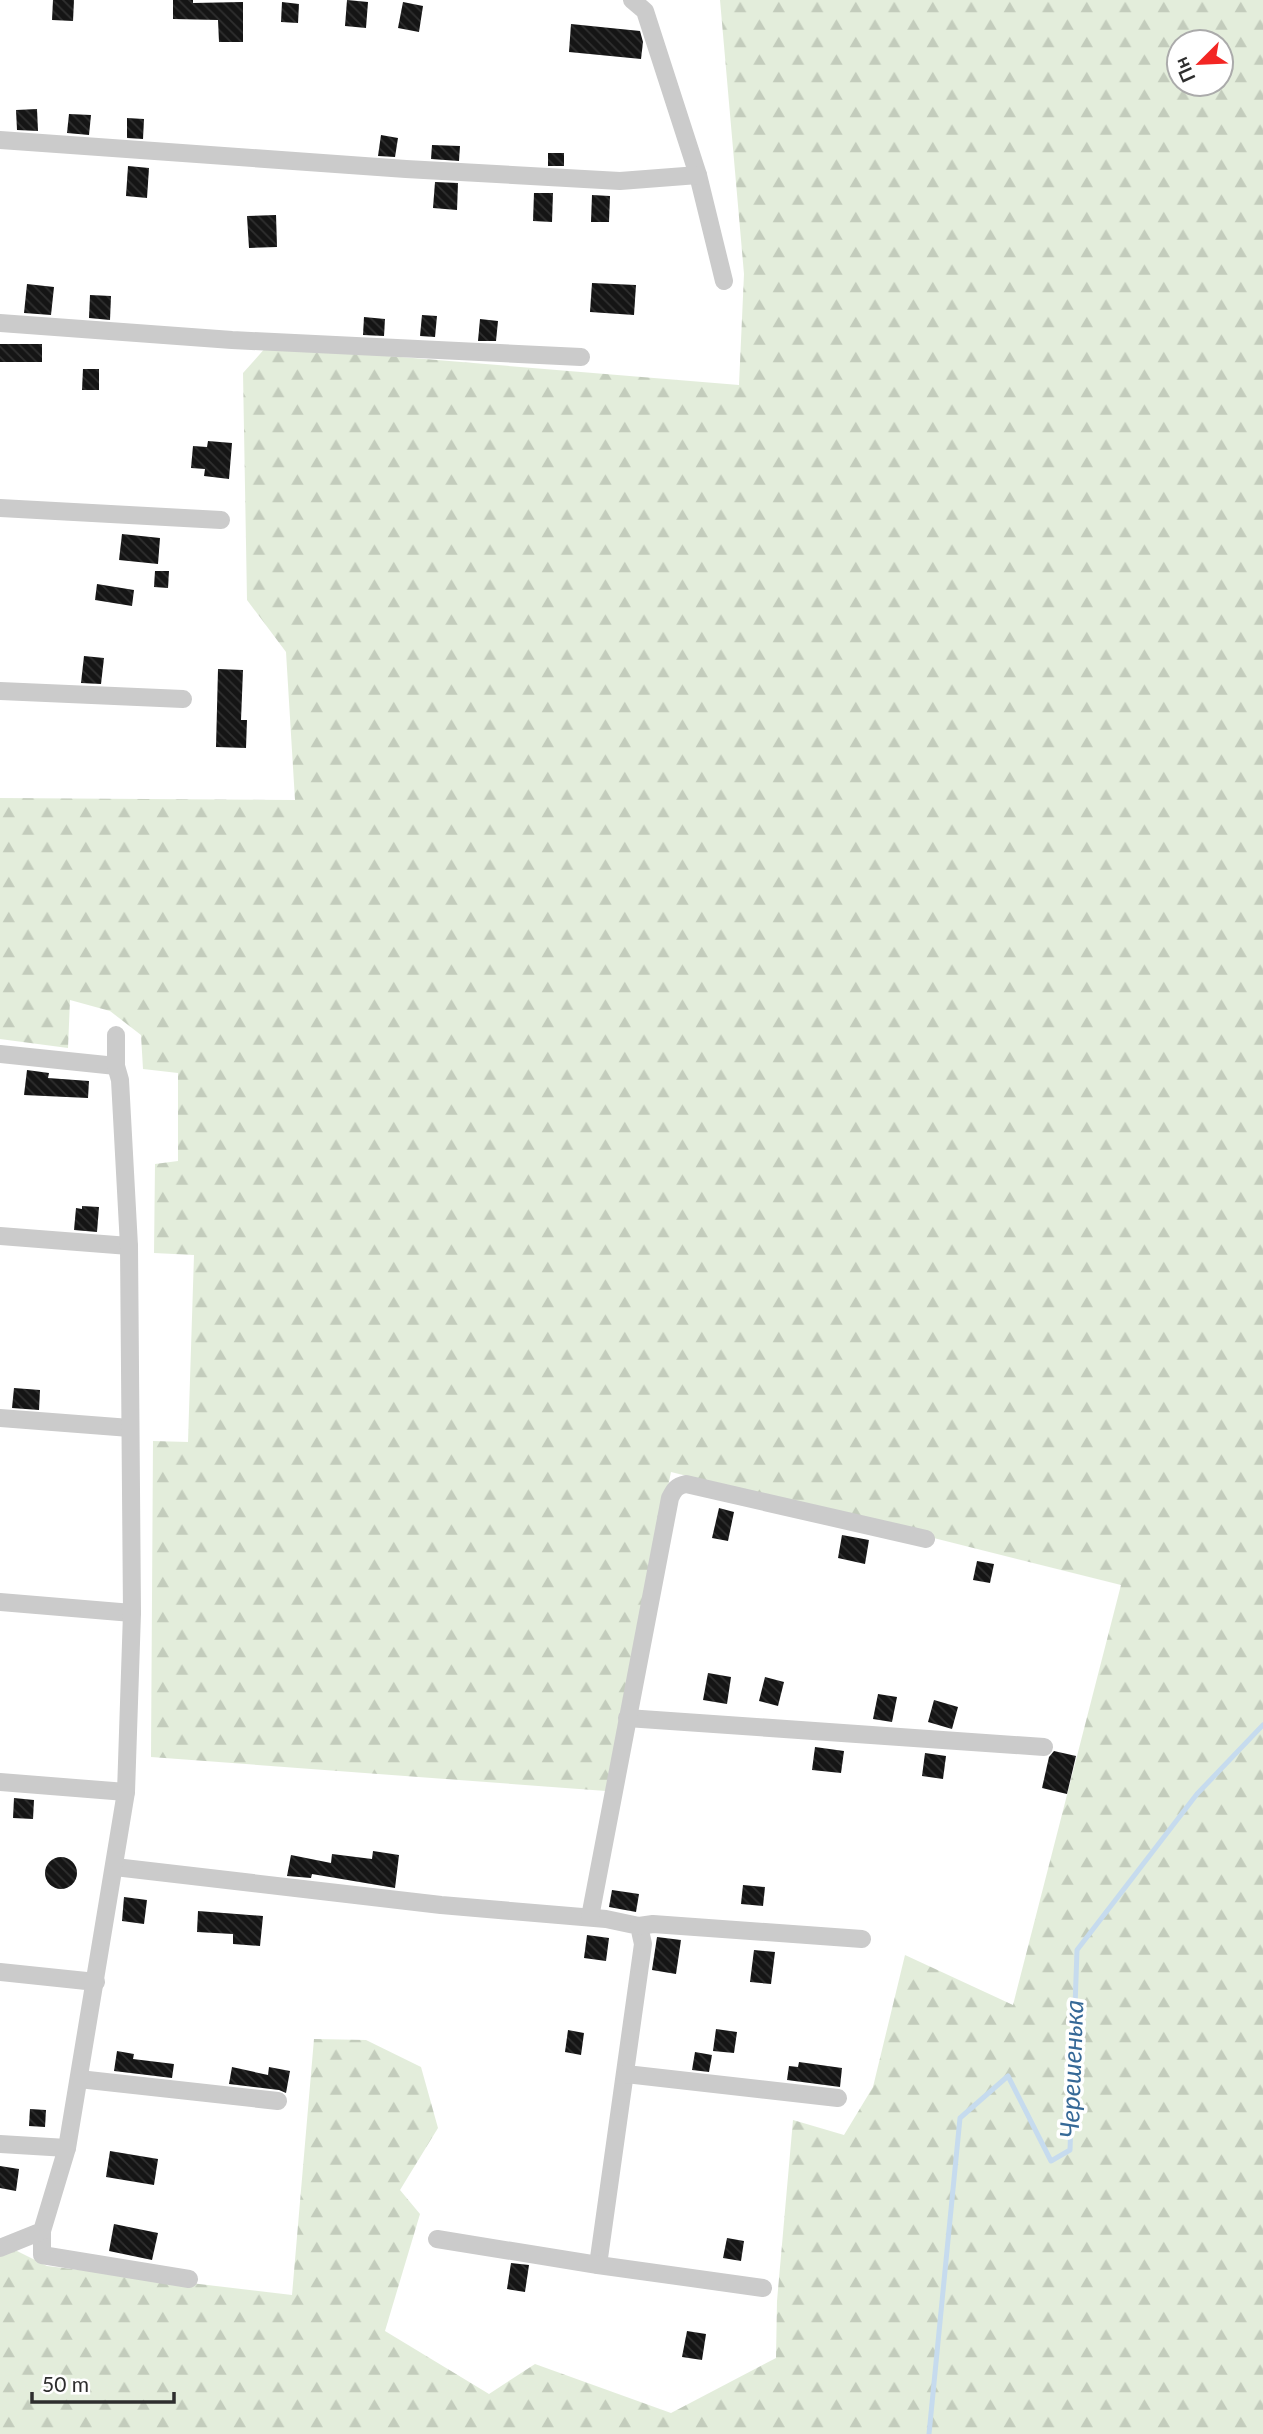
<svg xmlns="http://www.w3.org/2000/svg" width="1263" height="2434" viewBox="0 0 1263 2434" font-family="Lato,sans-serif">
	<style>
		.forest { fill: url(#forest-firs); fill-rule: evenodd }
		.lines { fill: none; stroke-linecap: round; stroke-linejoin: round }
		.stream { stroke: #c6dbee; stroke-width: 5 }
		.building { fill: url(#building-back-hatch) }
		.minor { stroke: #cbcbcb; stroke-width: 18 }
		.labels { text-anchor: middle; stroke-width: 7; stroke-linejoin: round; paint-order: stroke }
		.water-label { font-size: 26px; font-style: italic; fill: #366997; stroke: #fff }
	</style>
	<defs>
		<pattern id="forest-firs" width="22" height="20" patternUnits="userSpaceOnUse" patternTransform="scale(1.75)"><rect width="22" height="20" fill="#e3eddb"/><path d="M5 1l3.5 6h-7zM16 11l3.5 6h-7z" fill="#c3ccbc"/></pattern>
		<pattern id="building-back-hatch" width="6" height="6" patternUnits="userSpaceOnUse" patternTransform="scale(1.75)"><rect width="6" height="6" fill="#151515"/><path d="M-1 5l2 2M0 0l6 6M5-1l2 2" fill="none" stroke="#2f2f2f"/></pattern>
	</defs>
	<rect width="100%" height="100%" fill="#fff"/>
	<!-- forest -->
	<path class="forest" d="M 720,0 L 1263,0 L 1263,2434 L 0,2434 L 0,2255 L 13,2249 L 47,2266 L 292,2295 L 314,2039 L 366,2040 L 421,2067 L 438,2128 L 400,2190 L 420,2214 L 385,2331 L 489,2394 L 535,2364 L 671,2413 L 776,2358 L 777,2301 L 793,2120 L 844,2135 L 873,2087 L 905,1955 L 1013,2005 L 1121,1585 L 671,1472 L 606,1791 L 151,1757 L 153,1441 L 188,1442 L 194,1255 L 154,1253 L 155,1164 L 178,1161 L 178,1073 L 143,1069 L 141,1035 L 110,1011 L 70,1000 L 68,1048 L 0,1039 L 0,798 L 295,800 L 286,652 L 247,600 L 243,373 L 267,346 L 739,385 L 744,274 ZM 1179,42 L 1221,42 L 1221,84 L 1179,84 Z"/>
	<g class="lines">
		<!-- stream -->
		<polyline class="stream" points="929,2434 960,2118 1008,2076 1051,2161 1070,2150 1077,1950 1197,1794 1263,1725"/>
	</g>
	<!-- building -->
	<g class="building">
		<polygon points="53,0 74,0 73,21 52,20"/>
		<polygon points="173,0 193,0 193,3 243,2 243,42 219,42 218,20 173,19"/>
		<polygon points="347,0 368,2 366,28 345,26"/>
		<polygon points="282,2 299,4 298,23 281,22"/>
		<polygon points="403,2 423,6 419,32 398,28"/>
		<polygon points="571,24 640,31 643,42 641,59 569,52"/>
		<polygon points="37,109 38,131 17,130 16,110"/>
		<polygon points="69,114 91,115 89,135 67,133"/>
		<polygon points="127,118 144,119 143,139 127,138"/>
		<polygon points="381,135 398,138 395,157 378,156"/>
		<polygon points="432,145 460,146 459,161 431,159"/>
		<rect x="548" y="153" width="16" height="13"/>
		<polygon points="128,166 149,168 147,198 126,196"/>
		<polygon points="435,182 458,183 457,210 433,208"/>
		<polygon points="534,193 553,193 552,222 533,221"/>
		<polygon points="592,195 610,196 609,222 591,222"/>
		<polygon points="276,215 277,247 249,248 247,216"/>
		<polygon points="592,283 636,285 634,315 590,312"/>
		<polygon points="27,284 54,287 51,315 24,313"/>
		<polygon points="90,295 111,296 110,320 89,318"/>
		<polygon points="422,315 437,316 435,337 420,336"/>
		<polygon points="364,317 385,319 384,336 363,335"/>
		<polygon points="480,319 498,321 496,341 478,341"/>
		<rect x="0" y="344" width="42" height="18"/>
		<polygon points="83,369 99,369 99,390 82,390"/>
		<polygon points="208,441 232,443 229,479 204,476 205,469 191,468 193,446 207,447"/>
		<polygon points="122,534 160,538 158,564 119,560"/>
		<polygon points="155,571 169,571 168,588 154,587"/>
		<polygon points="97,584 134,590 132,606 95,600"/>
		<polygon points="84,656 104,658 101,684 81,683"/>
		<polygon points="218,669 243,670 241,720 247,720 246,748 216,747"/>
		<polygon points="27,1070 49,1073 48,1078 89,1081 88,1098 24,1095"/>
		<polygon points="82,1206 99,1207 97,1232 74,1230 76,1208 82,1209"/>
		<polygon points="14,1388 40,1390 39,1410 12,1408"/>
		<polygon points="719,1508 734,1512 728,1541 712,1538"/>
		<polygon points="842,1535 869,1540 865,1564 838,1558"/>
		<polygon points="977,1561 994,1564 990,1583 973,1580"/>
		<polygon points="708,1673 731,1677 727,1704 703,1700"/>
		<polygon points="765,1677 784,1682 778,1706 759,1701"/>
		<polygon points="878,1694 897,1697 892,1722 873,1719"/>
		<polygon points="934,1700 958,1707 952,1729 928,1722"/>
		<polygon points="815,1747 844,1751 841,1773 812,1770"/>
		<polygon points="1054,1751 1076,1756 1067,1794 1042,1788 1049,1757"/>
		<polygon points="925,1753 946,1756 943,1779 922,1776"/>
		<polygon points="14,1798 34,1800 33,1819 13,1818"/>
		<polygon points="373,1851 399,1855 395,1888 312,1874 311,1878 287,1876 291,1855 331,1863 332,1854 372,1859"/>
		<circle cx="61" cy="1873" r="16"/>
		<polygon points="743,1885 765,1887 763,1906 741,1904"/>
		<polygon points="612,1890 639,1894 636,1912 609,1907"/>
		<polygon points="124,1897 147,1900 144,1924 122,1921"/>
		<polygon points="198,1911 263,1916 260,1946 233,1944 233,1934 197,1932"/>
		<polygon points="587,1935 609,1938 606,1961 584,1958"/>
		<polygon points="657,1937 681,1940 676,1974 652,1970"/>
		<polygon points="754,1950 775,1952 771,1984 750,1982"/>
		<polygon points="716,2029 737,2032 734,2053 713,2051"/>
		<polygon points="568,2030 584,2033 581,2055 565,2052"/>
		<polygon points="117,2051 134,2054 133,2059 174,2064 172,2078 114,2071"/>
		<polygon points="695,2052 712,2055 709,2072 692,2070"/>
		<polygon points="799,2062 842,2068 840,2087 787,2080 789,2066 798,2067"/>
		<polygon points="232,2067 268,2075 269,2067 290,2071 286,2093 279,2090 229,2084"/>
		<polygon points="30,2109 46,2110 45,2127 29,2126"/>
		<polygon points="110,2151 158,2159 154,2185 106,2177"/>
		<polygon points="0,2166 19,2169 16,2191 0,2188"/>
		<polygon points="114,2224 158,2233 152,2260 109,2251"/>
		<polygon points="727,2238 744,2241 741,2261 723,2258"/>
		<polygon points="511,2263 529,2265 525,2292 507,2289"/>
		<polygon points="687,2331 706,2334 702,2360 682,2357"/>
	</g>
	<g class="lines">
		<!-- minor -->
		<g class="minor">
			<polyline points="632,0 645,11 698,175 724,281"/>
			<polyline points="0,140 406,169 620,181 698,175"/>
			<polyline points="0,323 232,340 581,357"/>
			<polyline points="0,508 221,520"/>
			<polyline points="0,691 183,699"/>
			<polyline points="0,1054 116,1066"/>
			<polyline points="0,1236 129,1246"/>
			<polyline points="0,1418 130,1428"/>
			<polyline points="0,1602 132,1613"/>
			<polyline points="627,1718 1044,1747"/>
			<polyline points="0,1782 126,1792"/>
			<polyline points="115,1867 441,1905 606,1919 639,1926 643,1944 598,2265"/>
			<path d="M 590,1917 L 670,1498 C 674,1490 676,1486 686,1484 L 926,1539"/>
			<polyline points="639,1926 653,1924 862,1939"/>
			<polyline points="0,1972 96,1982"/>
			<polyline points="626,2074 838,2098"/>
			<polyline points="79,2079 278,2101"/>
			<polyline points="0,2144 67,2148"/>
			<polyline points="42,2231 42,2255 189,2279"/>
			<polyline points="437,2239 598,2265 763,2288"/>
			<polyline points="0,2248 42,2231 67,2148 126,1792 132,1613 129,1246 120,1080 116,1066 116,1035"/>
		</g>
	</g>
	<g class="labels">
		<!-- water labels -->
		<g class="water-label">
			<text transform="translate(1072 2069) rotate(-88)" y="9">Черешенька</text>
		</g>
	</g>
	<!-- north arrow -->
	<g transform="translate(1200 63) rotate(246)"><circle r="33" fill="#ffffff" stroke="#ababab" stroke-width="2"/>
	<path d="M0-5L12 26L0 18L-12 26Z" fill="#f32623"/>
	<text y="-10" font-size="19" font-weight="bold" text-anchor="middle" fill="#2e2e2e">Пн</text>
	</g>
	<!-- scale -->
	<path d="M32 2392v10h142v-10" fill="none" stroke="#2e2e2e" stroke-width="3.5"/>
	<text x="42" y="2392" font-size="21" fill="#2e2e2e" stroke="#ffffff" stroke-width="5" paint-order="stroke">50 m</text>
</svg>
